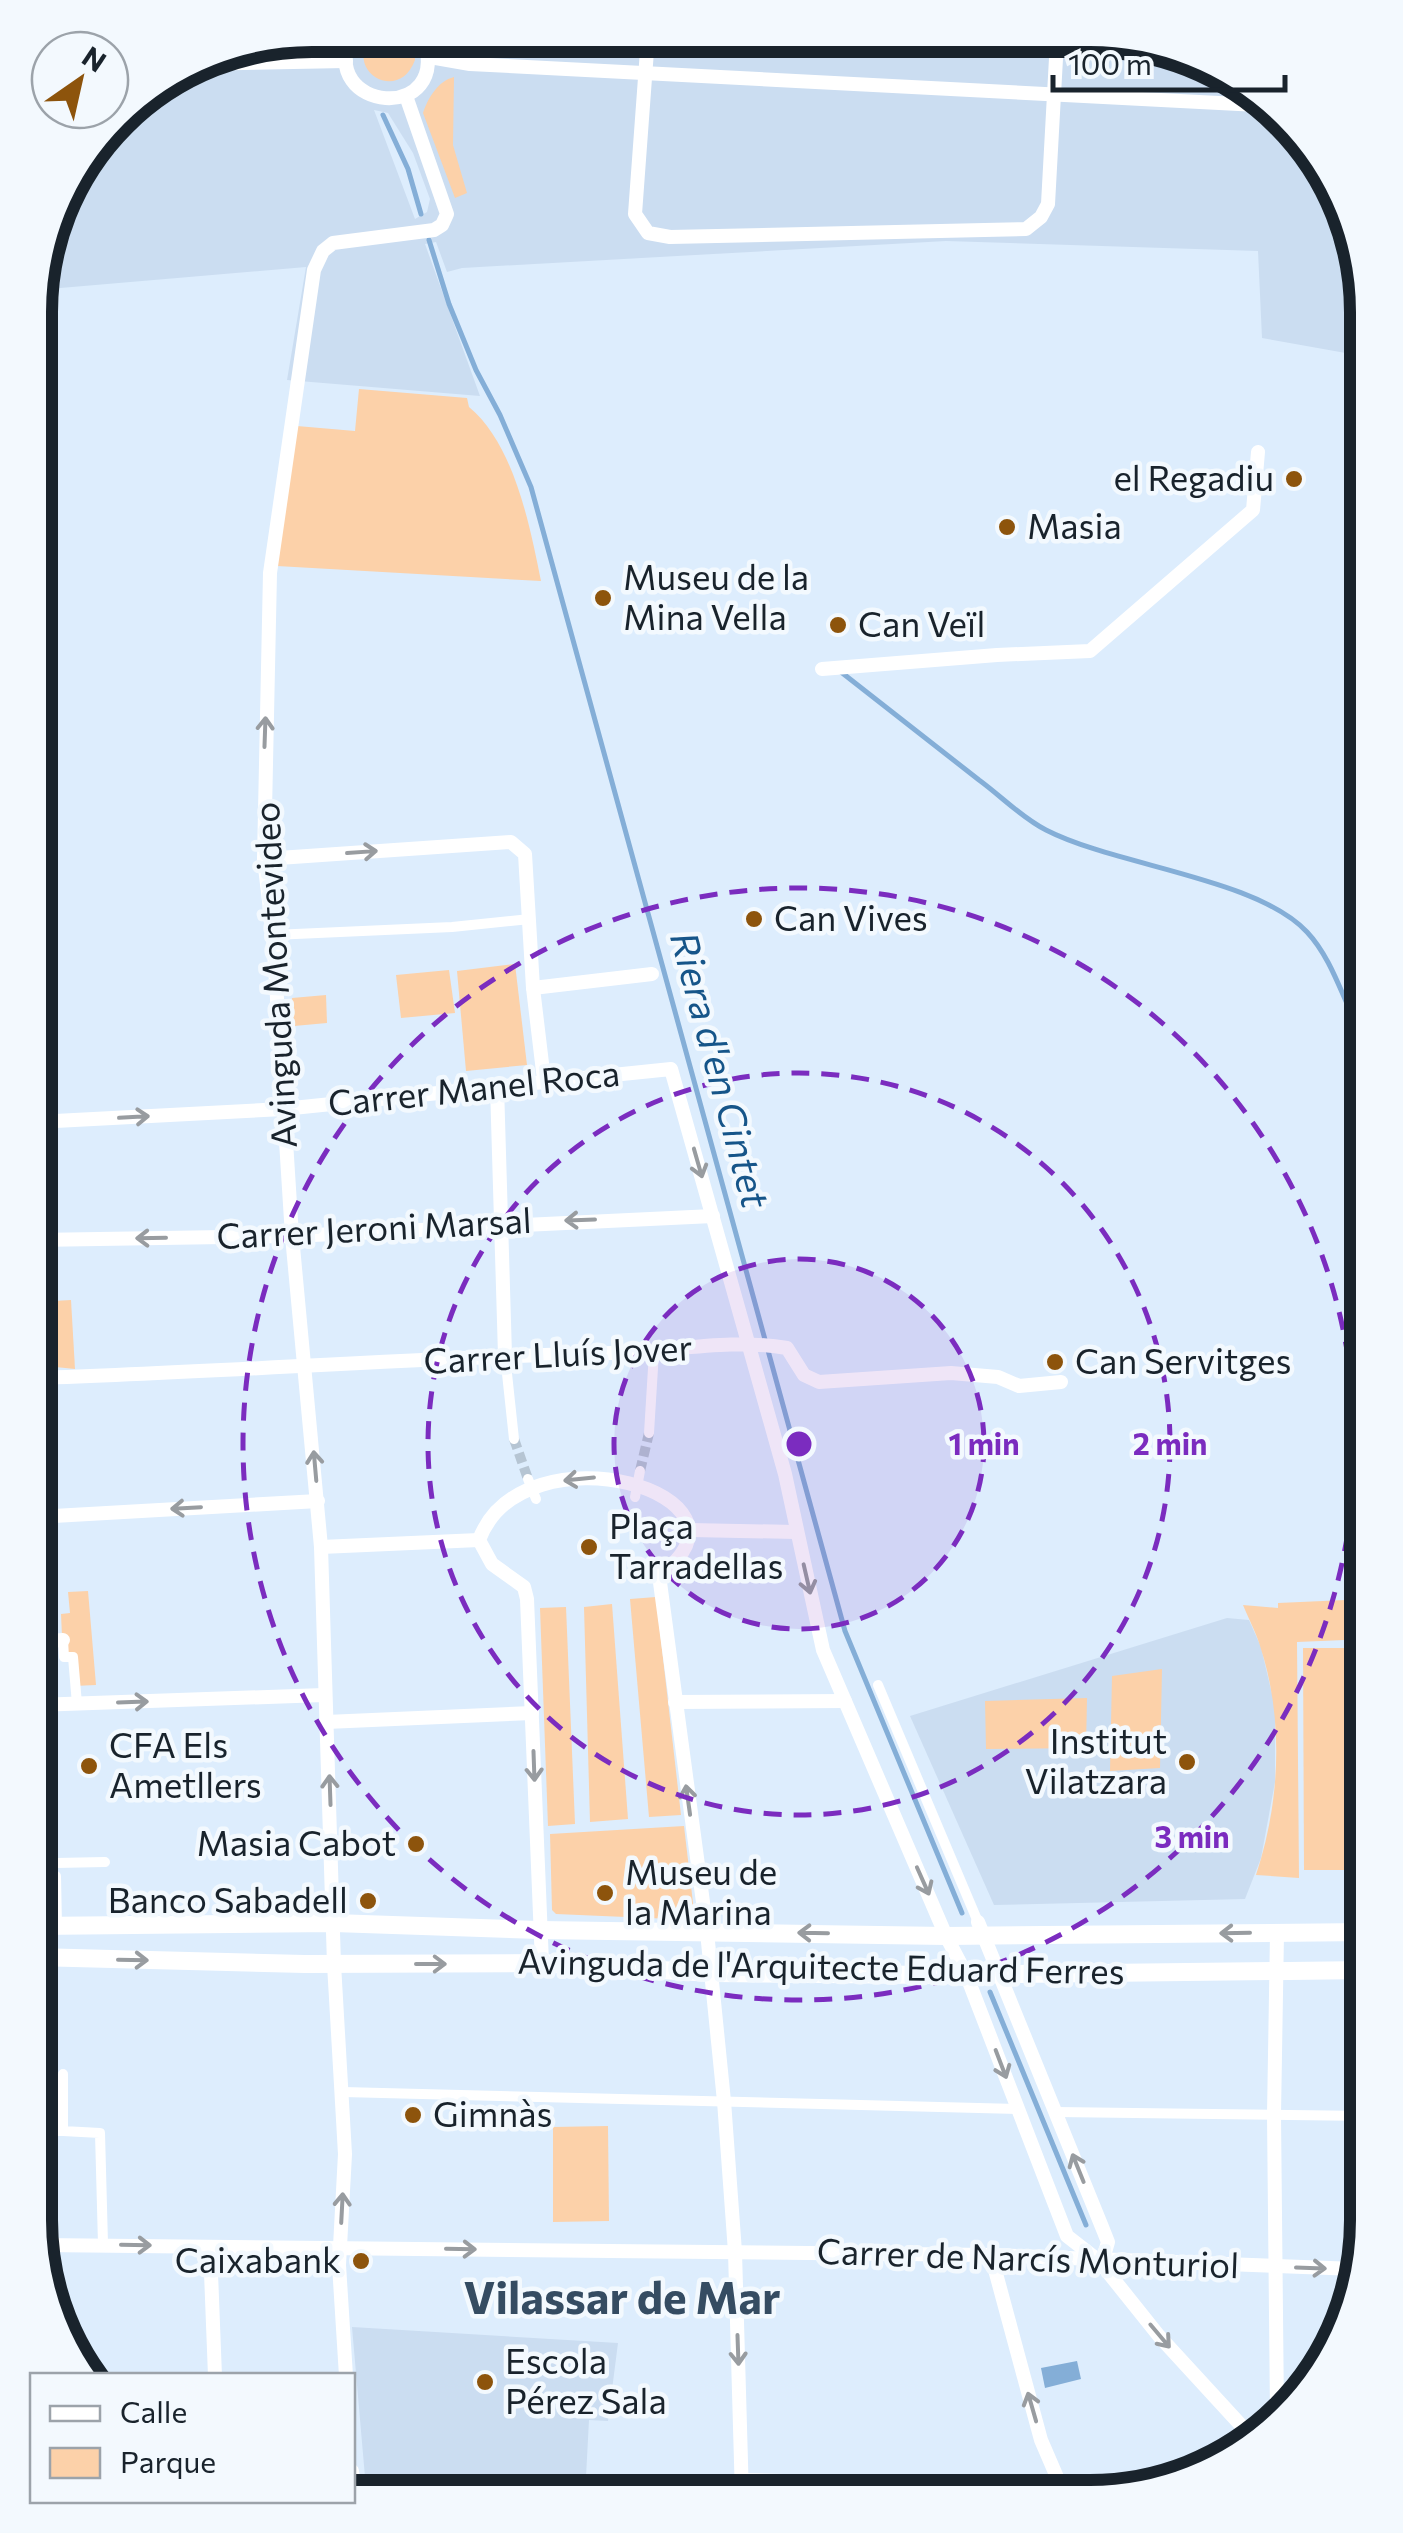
<svg xmlns="http://www.w3.org/2000/svg" width="1403" height="2533" viewBox="0 0 1403 2533" font-family="Commissioner,sans-serif">
	<style>
		.built { fill: #cbddf1; fill-rule: evenodd }
		.green { fill: #fcd1a9 }
		.water { fill: #84aed7 }
		.lines { fill: none; stroke-linecap: round; stroke-linejoin: round }
		.stream { stroke: #84aed7; stroke-width: 5 }
		.pedestrian-tunnel { stroke: #b6c5d3; stroke-width: 10; stroke-dasharray: 10 5; stroke-linecap: butt }
		.pedestrian { stroke: #fff; stroke-width: 10 }
		.minor { stroke: #fff; stroke-width: 14 }
		.tertiary { stroke: #fff; stroke-width: 18 }
		.oneway { stroke: #989ca0 }
		.ring { fill: none; stroke: #7b2cbf; stroke-width: 5; stroke-dasharray: 18 12 }
		.poi-dot { fill: #8d540c; stroke: #f3f9fe; stroke-width: 4 }
		.labels { text-anchor: middle; stroke-width: 9; stroke-linejoin: round; paint-order: stroke }
		.poi-label { font-size: 35px; fill: #19232c; stroke: #f3f9fe; text-anchor: start }
		.street-label { font-size: 35px; fill: #19232c; stroke: #f3f9fe }
		.water-label { font-size: 38px; font-style: italic; fill: #165589; stroke: #f3f9fe }
		.district-label { font-size: 45px; font-weight: bold; fill: #354c62; stroke: #f3f9fe }
		.rim { fill: none; stroke: #19232c; stroke-width: 12 }
		.centre { fill: #7b2cbf; stroke: #f3f9fe; stroke-width: 5 }
		.ring-label { font-size: 30px; text-anchor: middle; font-weight: bold; fill: #7b2cbf; stroke: #f3f9fe; stroke-width: 9; stroke-linejoin: round; paint-order: stroke }
	</style>
	<rect width="100%" height="100%" fill="#ddedfd"/>
	<!-- built -->
	<g class="built">
		<path d="M 312,35 L 1144,40 L 1273,103 L 1353,222 L 1368,312 L 1368,357 L 1262,338 L 1258,251 L 946,241 L 462,268 L 447,272 L 436,242 L 425,244 L 480,396 L 287,380 L 306,267 L 37,290 L 37,276 L 64,189 L 129,104 L 207,56 ZM 374,110 L 388,113 L 413,153 L 430,199 L 427,212 L 415,219 Z"/>
		<polygon points="1227,1618 1249,1620 1261,1647 1275,1707 1275,1782 1261,1858 1245,1899 994,1905 910,1716"/>
		<polygon points="352,2327 618,2343 608,2421 589,2420 585,2496 365,2477"/>
	</g>
	<!-- green -->
	<g class="green">
		<path d="M 374,35 L 405,36 L 414,49 L 415,60 C 398,106 340,68 374,35 Z"/>
		<path d="M 454,77 L 453,145 L 467,193 L 455,198 L 423,113 C 428,98 438,81 454,77 Z"/>
		<path d="M 359,389 L 467,398 L 469,407 C 514,444 530,526 541,581 L 277,566 L 297,426 L 355,431 Z"/>
		<polygon points="515,964 527,1065 466,1071 457,971"/>
		<polygon points="449,970 455,1013 401,1018 396,975"/>
		<polygon points="326,995 327,1023 294,1026 292,998"/>
		<polygon points="49,1167 52,1173 54,1223 38,1223 36,1173 38,1168"/>
		<polygon points="71,1300 75,1369 36,1365 36,1302"/>
		<polygon points="88,1591 96,1685 74,1686 70,1659 63,1659 61,1614 70,1613 68,1592"/>
		<polygon points="656,1597 681,1815 649,1817 630,1599"/>
		<path d="M 1368,1599 L 1368,1639 L 1297,1642 L 1299,1878 L 1256,1875 C 1280,1803 1284,1721 1261,1649 C 1257,1634 1249,1620 1243,1605 L 1278,1608 L 1278,1603 Z"/>
		<polygon points="612,1604 628,1819 590,1822 584,1607"/>
		<polygon points="566,1607 575,1824 548,1826 540,1608"/>
		<polygon points="1303,1648 1368,1648 1367,1870 1304,1870"/>
		<polygon points="1162,1669 1160,1768 1110,1771 1112,1676"/>
		<polygon points="1087,1698 1086,1748 986,1749 985,1701"/>
		<polygon points="684,1826 695,1920 556,1914 552,1910 550,1834"/>
		<polygon points="608,2126 609,2221 553,2222 553,2127"/>
	</g>
	<!-- water -->
	<polygon class="water" points="1077,2361 1081,2379 1045,2388 1041,2368"/>
	<g class="lines">
		<!-- stream -->
		<g class="stream">
			<polyline points="383,115 408,169 421,214"/>
			<polyline points="429,240 449,304 476,370 500,415 531,487 845,1631 962,1913"/>
			<path d="M 841,672 C 887,708 933,744 979,780 C 1001,796 1022,818 1046,830 C 1116,866 1257,878 1307,932 C 1336,963 1345,1010 1368,1045"/>
			<polyline points="990,1992 1086,2225"/>
		</g>
		<!-- pedestrian-tunnel -->
		<g class="pedestrian-tunnel">
			<polyline points="514,1439 528,1479"/>
			<polyline points="640,1471 649,1433"/>
		</g>
		<!-- pedestrian -->
		<g class="pedestrian">
			<polyline points="273,935 452,927 530,919"/>
			<polyline points="505,1355 514,1439"/>
			<polyline points="649,1433 654,1352"/>
			<polyline points="528,1479 536,1499"/>
			<polyline points="635,1497 640,1471"/>
			<polyline points="63,1640 64,1657 73,1657 77,1704"/>
			<polyline points="878,1685 978,1922"/>
			<polyline points="56,1863 105,1862"/>
			<polyline points="56,1876 57,1926"/>
			<polyline points="63,2074 63,2131 100,2133 103,2244"/>
			<polyline points="343,2092 1019,2109"/>
			<polyline points="1056,2112 1367,2116"/>
			<polyline points="40,2245 39,2131 63,2131"/>
		</g>
		<!-- minor -->
		<g class="minor">
			<path d="M 352,35 C 315,112 455,126 423,36"/>
			<polyline points="648,37 635,214 648,233 670,237 1026,229 1041,217 1048,204 1057,40"/>
			<polyline points="430,57 470,64 1275,106"/>
			<polyline points="194,64 346,61"/>
			<polyline points="822,669 997,655 1090,651 1253,510 1258,452"/>
			<polyline points="264,859 511,842 525,854 533,988 544,1080"/>
			<polyline points="533,988 652,974"/>
			<polyline points="497,1086 505,1355"/>
			<polyline points="36,1122 283,1109 671,1069 785,1474 823,1650 946,1936 966,1974 1067,2236 1099,2261 1159,2336 1249,2434"/>
			<polyline points="36,1240 292,1236 713,1216"/>
			<path d="M 36,1378 C 228,1372 420,1357 613,1353 C 668,1352 733,1338 787,1348 L 804,1375 L 819,1382 L 951,1373 L 998,1377 L 1019,1386 L 1061,1382"/>
			<polyline points="36,1517 318,1501"/>
			<polyline points="690,1530 796,1532"/>
			<polyline points="321,1547 479,1540"/>
			<polyline points="36,1642 63,1640"/>
			<polyline points="675,1702 845,1701"/>
			<polyline points="36,1705 324,1695"/>
			<polyline points="326,1722 532,1713"/>
			<polyline points="978,1922 1102,2227 1108,2242 1103,2259"/>
			<path d="M 542,1963 L 527,1599 L 524,1587 L 492,1564 L 479,1540 C 523,1423 774,1494 659,1575 L 707,1932 L 724,2101 L 735,2252 L 742,2497"/>
			<polyline points="39,2245 991,2255 1356,2269"/>
			<polyline points="210,2247 215,2376"/>
			<polyline points="991,2255 1041,2440 1066,2498"/>
			<polyline points="346,2376 339,2265 345,2154 334,1964 321,1547 292,1236 273,935 264,859 270,573 314,270 323,251 333,243 434,230 442,225 447,214 406,96"/>
			<polyline points="1277,2414 1274,2115 1277,1933"/>
			<polyline points="352,2471 356,2496"/>
			<polyline points="742,2480 1143,2489"/>
		</g>
		<!-- tertiary -->
		<g class="tertiary">
			<polyline points="35,1926 334,1923 539,1930 946,1936 1367,1932"/>
			<polyline points="35,1957 305,1964 542,1963 712,1973 937,1975 1367,1970"/>
		</g>
	</g>
	<!-- one-way arrows -->
	<defs><path id="oneway-shaft" d="M-6 0H5M1.5-3L5.5 0L1.5 3" fill="none" stroke-width="1.6" stroke-linecap="round" stroke-linejoin="round" transform="scale(2.5)"/></defs>
	<g class="oneway">
		<use href="#oneway-shaft" transform="translate(265 732) rotate(-88)"/>
		<use href="#oneway-shaft" transform="translate(362 852) rotate(-4)"/>
		<use href="#oneway-shaft" transform="translate(134 1117) rotate(-3)"/>
		<use href="#oneway-shaft" transform="translate(698 1163) rotate(74)"/>
		<use href="#oneway-shaft" transform="translate(580 1220) rotate(178)"/>
		<use href="#oneway-shaft" transform="translate(151 1238) rotate(179)"/>
		<use href="#oneway-shaft" transform="translate(315 1466) rotate(-95)"/>
		<use href="#oneway-shaft" transform="translate(579 1479) rotate(174)"/>
		<use href="#oneway-shaft" transform="translate(186 1508) rotate(177)"/>
		<use href="#oneway-shaft" transform="translate(807 1579) rotate(77)"/>
		<use href="#oneway-shaft" transform="translate(133 1702) rotate(-2)"/>
		<use href="#oneway-shaft" transform="translate(534 1766) rotate(88)"/>
		<use href="#oneway-shaft" transform="translate(330 1790) rotate(-92)"/>
		<use href="#oneway-shaft" transform="translate(688 1800) rotate(-98)"/>
		<use href="#oneway-shaft" transform="translate(923 1881) rotate(66)"/>
		<use href="#oneway-shaft" transform="translate(813 1933) rotate(-179)"/>
		<use href="#oneway-shaft" transform="translate(1235 1933) rotate(179)"/>
		<use href="#oneway-shaft" transform="translate(133 1960) rotate(1)"/>
		<use href="#oneway-shaft" transform="translate(431 1964)"/>
		<use href="#oneway-shaft" transform="translate(1001 2064) rotate(69)"/>
		<use href="#oneway-shaft" transform="translate(1078 2168) rotate(-112)"/>
		<use href="#oneway-shaft" transform="translate(342 2208) rotate(-87)"/>
		<use href="#oneway-shaft" transform="translate(136 2245) rotate(1)"/>
		<use href="#oneway-shaft" transform="translate(461 2249) rotate(1)"/>
		<use href="#oneway-shaft" transform="translate(1311 2268) rotate(2)"/>
		<use href="#oneway-shaft" transform="translate(1160 2336) rotate(50)"/>
		<use href="#oneway-shaft" transform="translate(738 2350) rotate(88)"/>
		<use href="#oneway-shaft" transform="translate(1032 2407) rotate(-106)"/>
	</g>
	<!-- distance rings -->
	<circle cx="799" cy="1444" r="185" fill="#7b2cbf" fill-opacity=".12"/>
	<g class="ring">
		<circle cx="799" cy="1444" r="185"/>
		<circle cx="799" cy="1444" r="371"/>
		<circle cx="799" cy="1444" r="556"/>
	</g>
	<!-- markers -->
	<g class="poi-dot">
		<circle cx="1294" cy="479" r="10"/>
		<circle cx="1007" cy="527" r="10"/>
		<circle cx="603" cy="598" r="10"/>
		<circle cx="838" cy="625" r="10"/>
		<circle cx="754" cy="919" r="10"/>
		<circle cx="1055" cy="1362" r="10"/>
		<circle cx="589" cy="1547" r="10"/>
		<circle cx="1187" cy="1762" r="10"/>
		<circle cx="89" cy="1766" r="10"/>
		<circle cx="416" cy="1844" r="10"/>
		<circle cx="605" cy="1893" r="10"/>
		<circle cx="368" cy="1901" r="10"/>
		<circle cx="413" cy="2115" r="10"/>
		<circle cx="361" cy="2261" r="10"/>
		<circle cx="485" cy="2382" r="10"/>
	</g>
	<g class="labels">
		<!-- poi labels -->
		<g class="poi-label">
			<text x="1274" y="491" text-anchor="end">el Regadiu</text>
			<text x="1027" y="539">Masia</text>
			<text x="623" y="590">Museu de la<tspan x="623" dy="40">Mina Vella</tspan></text>
			<text x="858" y="637">Can Veïl</text>
			<text x="774" y="931">Can Vives</text>
			<text x="1075" y="1374">Can Servitges</text>
			<text x="609" y="1539">Plaça<tspan x="609" dy="40">Tarradellas</tspan></text>
			<text x="1167" y="1754" text-anchor="end">Institut<tspan x="1167" dy="40">Vilatzara</tspan></text>
			<text x="109" y="1758">CFA Els<tspan x="109" dy="40">Ametllers</tspan></text>
			<text x="396" y="1856" text-anchor="end">Masia Cabot</text>
			<text x="625" y="1885">Museu de<tspan x="625" dy="40">la Marina</tspan></text>
			<text x="348" y="1913" text-anchor="end">Banco Sabadell</text>
			<text x="433" y="2127">Gimnàs</text>
			<text x="341" y="2273" text-anchor="end">Caixabank</text>
			<text x="505" y="2374">Escola<tspan x="505" dy="40">Pérez Sala</tspan></text>
		</g>
		<!-- street labels -->
		<g class="street-label">
			<text transform="translate(276 975) rotate(-93)" y="12">Avinguda Montevideo</text>
			<text transform="translate(474 1089) rotate(-6)" y="12">Carrer Manel Roca</text>
			<text transform="translate(374 1229) rotate(-3)" y="12">Carrer Jeroni Marsal</text>
			<text transform="translate(558 1355) rotate(-3)" y="12">Carrer Lluís Jover</text>
			<text transform="translate(821 1967) rotate(1)" y="12">Avinguda de l'Arquitecte Eduard Ferres</text>
			<text transform="translate(1028 2259) rotate(2)" y="12">Carrer de Narcís Monturiol</text>
		</g>
		<!-- water labels -->
		<g class="water-label">
			<text transform="translate(719 1070) rotate(75)" y="13">Riera d'en Cintet</text>
		</g>
		<!-- district labels -->
		<g class="district-label">
			<text x="622" y="2314">Vilassar de Mar</text>
		</g>
	</g>
	<!-- crop -->
	<path d="M0 0H1403V2533H0ZM312 52H1090A260 260 0 0 1 1350 312V2220A260 260 0 0 1 1090 2480H312A260 260 0 0 1 52 2220V312A260 260 0 0 1 312 52Z" fill="#f3f9fe" fill-rule="evenodd"/>
	<path class="rim" d="M312 52H1090A260 260 0 0 1 1350 312V2220A260 260 0 0 1 1090 2480H312A260 260 0 0 1 52 2220V312A260 260 0 0 1 312 52Z"/>
	<circle cx="799" cy="1444" r="15" class="centre"/>
	<g class="ring-label">
		<text x="984" y="1455">1 min</text>
		<text x="1170" y="1455">2 min</text>
		<text x="1192" y="1848">3 min</text>
	</g>
	<!-- legend -->
	<rect x="30" y="2373" width="325" height="130" fill="#f3f9fe" stroke="#9ca3aa" stroke-width="2.5"/>
	<rect x="50" y="2406" width="50" height="15" fill="#ffffff" stroke="#9ca3aa" stroke-width="2.5"/>
	<text x="120" y="2423" font-size="30" fill="#19232c">Calle</text>
	<rect x="50" y="2448" width="50" height="30" fill="#fcd1a9" stroke="#9ca3aa" stroke-width="2.5"/>
	<text x="120" y="2473" font-size="30" fill="#19232c">Parque</text>
	<!-- north arrow -->
	<g transform="translate(80 80) rotate(34)"><circle r="48" fill="#f3f9fe" stroke="#9ca3aa" stroke-width="2.5"/>
	<path d="M0-8L18 38L0 25L-18 38Z" fill="#8d540c"/>
	<text y="-15" font-size="28" font-weight="bold" text-anchor="middle" fill="#19232c">N</text>
	</g>
	<!-- scale -->
	<path d="M1053 75v15h232v-15" fill="none" stroke="#19232c" stroke-width="5"/>
	<text x="1068" y="75" font-size="30" fill="#19232c" stroke="#f3f9fe" stroke-width="8" paint-order="stroke">100 m</text>
</svg>
